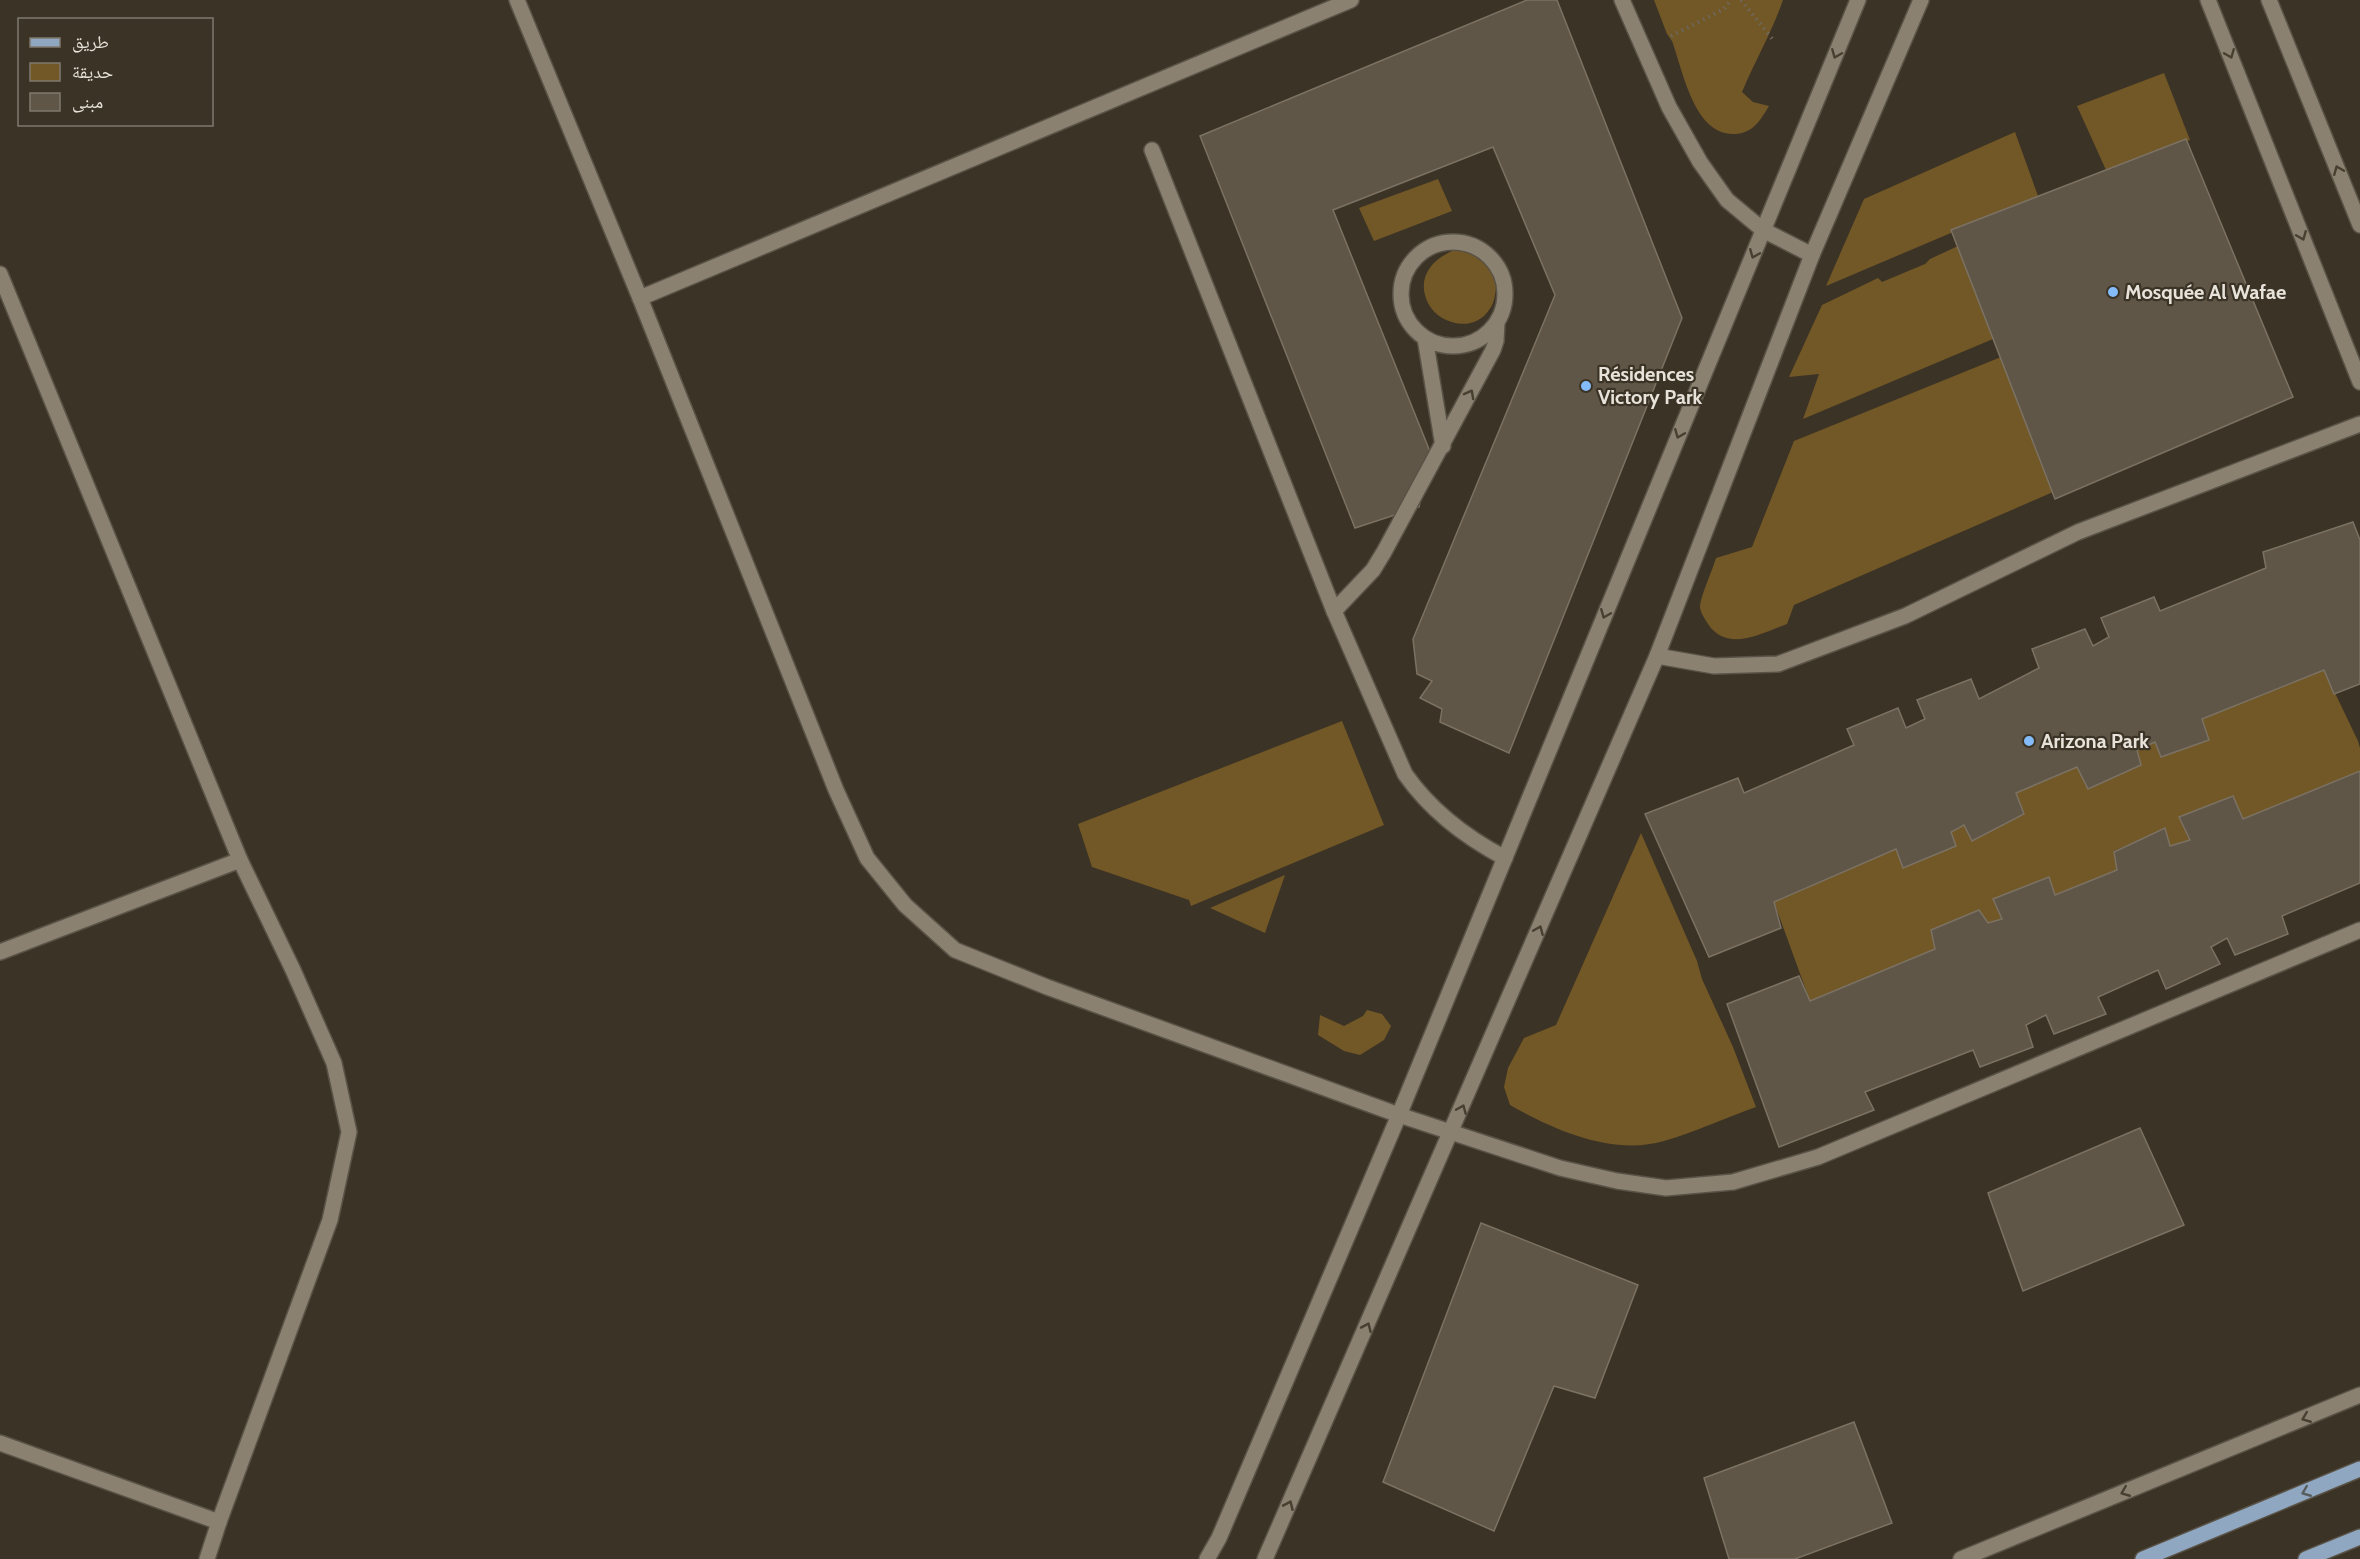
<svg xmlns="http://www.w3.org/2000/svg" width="2360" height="1559" viewBox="0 0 2360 1559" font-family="Cabin,'Noto Naskh Arabic',sans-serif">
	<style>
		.green { fill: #725727 }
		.building { fill: #5f5648; stroke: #7b7263; stroke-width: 1.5 }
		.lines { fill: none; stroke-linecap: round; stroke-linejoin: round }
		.minor-casing { stroke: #595246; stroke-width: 18 }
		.major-casing { stroke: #595246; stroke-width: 18 }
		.path { stroke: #6f685c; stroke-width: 4; stroke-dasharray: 1.5 4.5; stroke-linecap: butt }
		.minor { stroke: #8a8171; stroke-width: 15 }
		.major { stroke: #8fa7c1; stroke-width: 15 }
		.oneway { stroke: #473f30 }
		.oneway2 { stroke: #585c5c }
		.poi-dot { fill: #84bcfb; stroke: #3b3325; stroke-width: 2 }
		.labels { text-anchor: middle; stroke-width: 4.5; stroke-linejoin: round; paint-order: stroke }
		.poi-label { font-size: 20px; font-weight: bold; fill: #e8e3da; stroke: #3b3325; text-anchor: start }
	</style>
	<rect width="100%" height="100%" fill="#3b3325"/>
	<!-- green -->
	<g class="green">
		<path d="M 1654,0 L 1783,0 C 1772,32 1755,61 1742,92 L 1753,102 L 1769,106 C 1760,121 1753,133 1735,134 C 1694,136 1683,71 1672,41 L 1667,34 Z"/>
		<polygon points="2164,73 2190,140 2106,170 2077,106"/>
		<polygon points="2015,132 2038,196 1826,286 1864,199"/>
		<polygon points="1438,179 1452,211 1374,241 1359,208"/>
		<path d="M 1469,246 C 1490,255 1498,265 1496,288 C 1495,296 1494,304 1489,310 C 1474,333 1439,325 1428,303 C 1413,272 1441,251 1469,246 Z"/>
		<polygon points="1958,246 1993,339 1803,419 1819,374 1789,377 1822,305 1878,278 1882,282 1925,264 1930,259"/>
		<path d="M 2001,357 L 2053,492 L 1794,605 L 1787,624 C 1762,633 1727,653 1708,624 C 1705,619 1700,612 1700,607 C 1700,597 1713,569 1716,558 L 1752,547 L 1794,441 Z"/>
		<polygon points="2324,670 2358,741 2360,748 2360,771 2243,819 2233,796 2179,817 2190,840 2170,846 2165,829 2114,851 2117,870 2055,895 2048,877 1993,899 2002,919 1988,923 1979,910 1931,930 1935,949 1810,1001 1774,902 1896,849 1903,867 1956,846 1951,832 1964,825 1972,840 2024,814 2016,793 2077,767 2088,789 2140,765 2137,750 2155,742 2161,757 2209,740 2202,719"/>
		<polygon points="1342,721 1384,825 1191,906 1189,900 1092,867 1078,824"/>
		<path d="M 1641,833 L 1697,961 L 1702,979 L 1733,1047 L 1756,1107 C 1725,1118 1695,1132 1664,1141 C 1613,1156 1554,1130 1510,1105 L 1504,1087 L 1508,1068 L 1524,1038 L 1556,1025 Z"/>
		<polygon points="1285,875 1265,933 1210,908"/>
		<polygon points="1367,1010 1382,1014 1391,1026 1384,1040 1360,1055 1344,1051 1318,1035 1320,1015 1344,1026 1363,1016"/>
	</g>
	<!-- building -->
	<g class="building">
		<polygon points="1527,0 1557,0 1682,318 1509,753 1440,722 1442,709 1420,698 1432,681 1417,674 1413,639 1555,295 1493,147 1333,210 1431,454 1419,507 1355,528 1200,136"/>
		<polygon points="2186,139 2293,397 2055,499 1951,230"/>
		<polygon points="2353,522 2360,540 2360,684 2334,694 2324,670 2202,719 2209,740 2161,757 2155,742 2137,750 2141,765 2088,789 2077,767 2016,793 2024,814 1972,841 1964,825 1951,832 1956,846 1903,868 1896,849 1774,902 1781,928 1709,957 1645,814 1738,778 1744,793 1854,745 1847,729 1898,708 1906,728 1925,719 1917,700 1971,679 1979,699 2039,668 2032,649 2085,629 2093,646 2109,637 2101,618 2154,597 2160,611 2266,568 2263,552"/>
		<polygon points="2360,771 2360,883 2282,916 2288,934 2235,955 2227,938 2211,947 2220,964 2166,989 2158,970 2098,997 2106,1014 2054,1034 2046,1015 2026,1025 2033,1047 1980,1067 1973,1050 1865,1092 1874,1110 1779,1147 1727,1004 1799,976 1810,1001 1935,949 1931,930 1979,910 1988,923 2002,919 1993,899 2049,877 2055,895 2117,870 2114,852 2165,828 2170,846 2190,840 2179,817 2233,796 2243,819"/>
		<polygon points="2140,1128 2184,1225 2023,1291 1988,1193"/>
		<polygon points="1481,1223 1638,1285 1595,1398 1554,1386 1494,1531 1383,1482"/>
		<polygon points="1854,1422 1892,1523 1795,1559 1729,1559 1704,1478"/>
	</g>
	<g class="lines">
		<defs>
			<g id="minor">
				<polyline points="517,0 640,298 836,790 867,858 905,905 955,950 1047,987 1399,1115 1560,1168 1617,1181 1666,1188 1733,1182 1818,1157 2360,930"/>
				<polyline points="1622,0 1669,107 1700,162 1727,200 1763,230 1812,255"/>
				<polyline points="2208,0 2360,382"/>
				<polyline points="2269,0 2360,225"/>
				<path d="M 1152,150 L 1334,611 L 1405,774 C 1431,811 1465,837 1505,858"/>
				<circle cx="1453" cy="294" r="52"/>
				<polyline points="0,274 240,860 293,970 334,1063 349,1132 330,1220 219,1522 207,1559"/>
				<polyline points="640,298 1351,0"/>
				<polyline points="1425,338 1443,446"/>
				<polyline points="1334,611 1373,570 1384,552 1493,350 1496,341 1497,322"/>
				<polyline points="1657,656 1714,666 1778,664 1905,616 2078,532 2360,424"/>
				<polyline points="0,952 240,860"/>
				<polyline points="0,1443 219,1522"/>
				<polyline points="1207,1559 1219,1538 1399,1115 1858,0"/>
				<polyline points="1265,1559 1657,656 1812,255 1921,0"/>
				<polyline points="1961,1559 2360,1395"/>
			</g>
			<g id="major">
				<polyline points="2143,1559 2360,1469"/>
				<polyline points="2306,1559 2360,1537"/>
			</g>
		</defs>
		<!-- minor casing -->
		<use href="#minor" class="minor-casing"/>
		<!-- major casing -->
		<use href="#major" class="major-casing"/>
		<!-- path -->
		<g class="path">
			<polyline points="1741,0 1774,41"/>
			<polyline points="1671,36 1724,9 1731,0"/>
		</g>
		<!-- minor -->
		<use href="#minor" class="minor"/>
		<!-- major -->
		<use href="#major" class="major"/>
	</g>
	<!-- one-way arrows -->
	<defs><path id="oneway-chevron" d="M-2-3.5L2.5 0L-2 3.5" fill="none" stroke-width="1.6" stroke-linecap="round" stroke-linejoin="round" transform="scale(1.5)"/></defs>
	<g class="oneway">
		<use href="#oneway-chevron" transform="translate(1836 54) rotate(112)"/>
		<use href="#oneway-chevron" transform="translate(2230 54) rotate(68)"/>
		<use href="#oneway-chevron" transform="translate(2338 170) rotate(-112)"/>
		<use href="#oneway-chevron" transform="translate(2302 236) rotate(68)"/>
		<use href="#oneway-chevron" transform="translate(1754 254) rotate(112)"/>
		<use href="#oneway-chevron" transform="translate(1470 394) rotate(-62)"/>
		<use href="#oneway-chevron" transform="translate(1679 434) rotate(112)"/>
		<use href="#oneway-chevron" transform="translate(1605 614) rotate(112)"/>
		<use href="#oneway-chevron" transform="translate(1539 930) rotate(-67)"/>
		<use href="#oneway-chevron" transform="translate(1462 1109) rotate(-67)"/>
		<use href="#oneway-chevron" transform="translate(1367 1327) rotate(-66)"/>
		<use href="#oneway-chevron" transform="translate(2306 1418) rotate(158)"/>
		<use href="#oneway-chevron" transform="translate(2125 1492) rotate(158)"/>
		<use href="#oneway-chevron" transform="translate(1289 1505) rotate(-66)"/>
	</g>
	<use class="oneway2" href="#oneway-chevron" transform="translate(2306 1492) rotate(158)"/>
	<!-- markers -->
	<g class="poi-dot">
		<circle cx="2113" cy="292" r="6"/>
		<circle cx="1586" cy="386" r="6"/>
		<circle cx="2029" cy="741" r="6"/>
	</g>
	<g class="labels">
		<!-- poi labels -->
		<g class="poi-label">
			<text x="2125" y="299">Mosquée Al Wafae</text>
			<text x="1598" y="381">Résidences<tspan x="1598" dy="23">Victory Park</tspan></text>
			<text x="2041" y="748">Arizona Park</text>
		</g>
	</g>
	<!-- legend -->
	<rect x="18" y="18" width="195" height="108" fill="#3b3325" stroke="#80796d" stroke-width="1.5"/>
	<rect x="30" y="38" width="30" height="9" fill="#8fa7c1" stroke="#80796d" stroke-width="1.5"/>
	<text x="72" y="48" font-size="18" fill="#e8e3da">طريق</text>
	<rect x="30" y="63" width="30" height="18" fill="#725727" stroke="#80796d" stroke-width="1.5"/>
	<text x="72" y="78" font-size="18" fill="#e8e3da">حديقة</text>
	<rect x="30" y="93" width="30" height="18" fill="#5f5648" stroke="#80796d" stroke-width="1.5"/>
	<text x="72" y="108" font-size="18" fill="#e8e3da">مبنى</text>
</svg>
